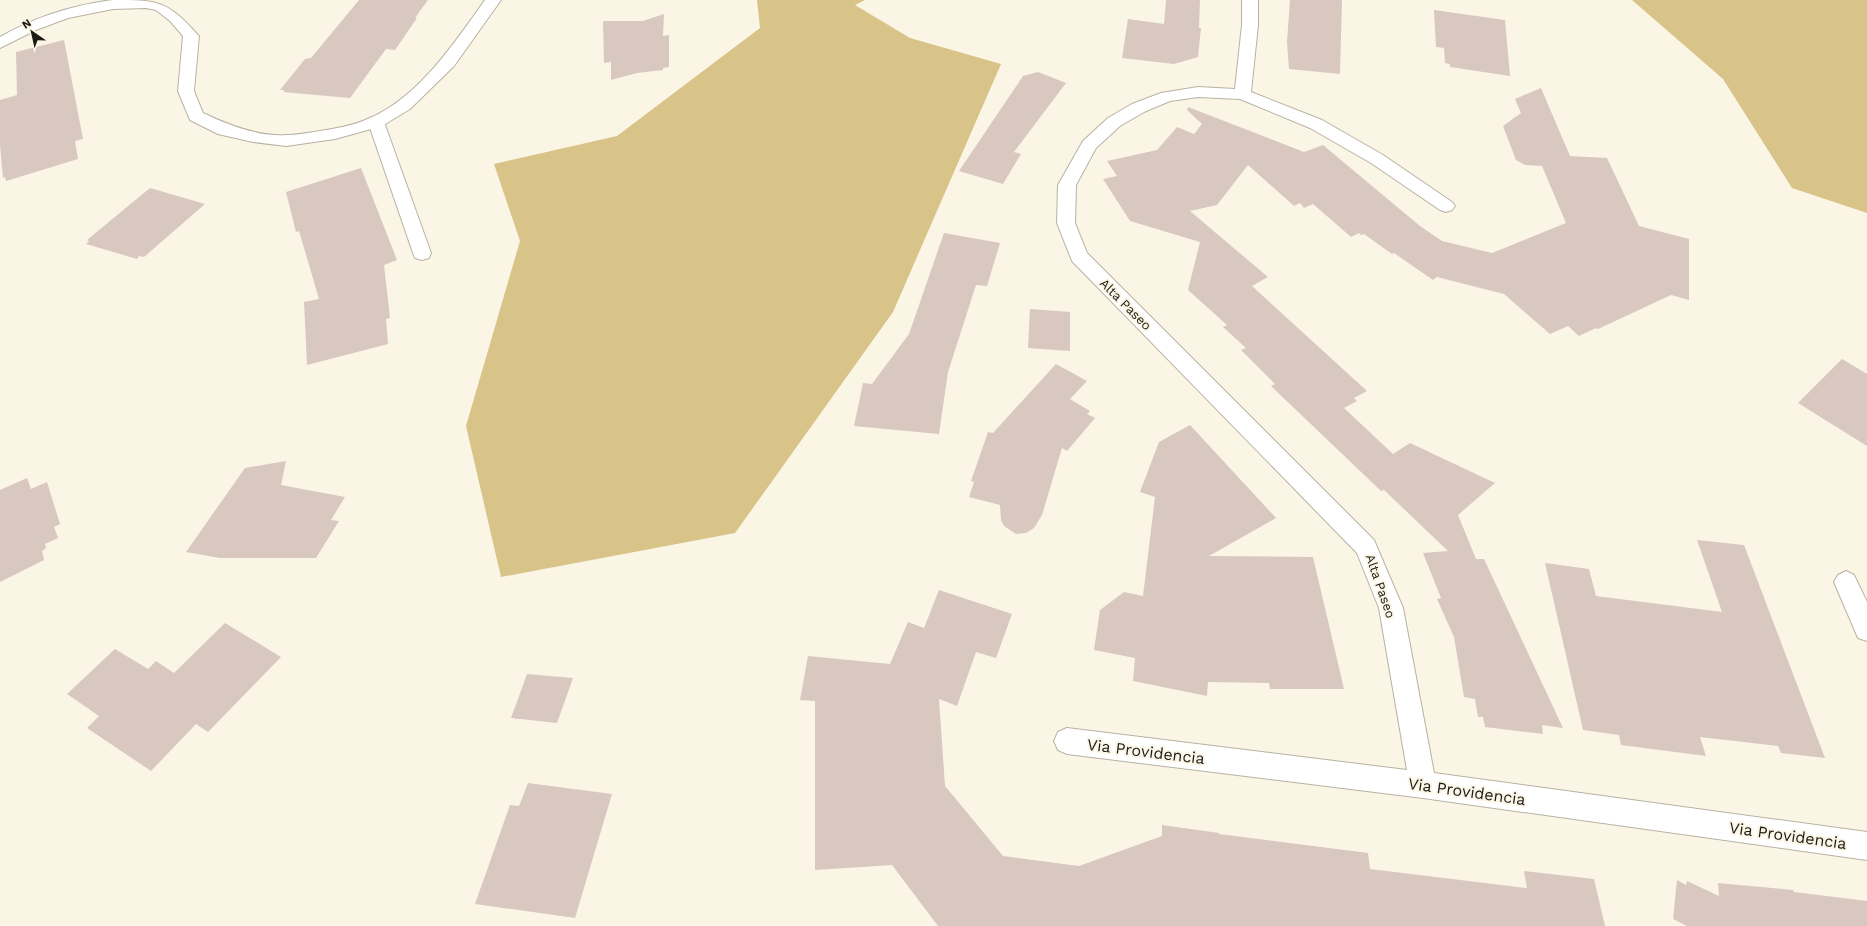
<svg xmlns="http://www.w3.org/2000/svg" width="1867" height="926" viewBox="0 0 1867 926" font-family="'Work Sans',sans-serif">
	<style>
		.green { fill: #d8c388 }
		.building { fill: #d9c8c0 }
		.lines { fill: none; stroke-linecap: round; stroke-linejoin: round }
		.lane-casing { stroke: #b8b2a3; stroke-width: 2 }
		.street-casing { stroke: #b8b2a3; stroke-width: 2 }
		.lane { fill: #fff; fill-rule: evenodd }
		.street { fill: #fff; fill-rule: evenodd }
		.labels { text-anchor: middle; stroke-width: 4; stroke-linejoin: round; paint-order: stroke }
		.street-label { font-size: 13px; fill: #1c1a15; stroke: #fbf5e5 }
		.near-street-label { font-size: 16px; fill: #1c1a15; stroke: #fbf5e5 }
	</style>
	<rect width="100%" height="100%" fill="#fbf5e5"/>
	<!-- green -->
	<g class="green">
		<polygon points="757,0 865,0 855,5 910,38 1001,64 893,312 735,533 501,577 466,426 520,241 494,164 617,136 760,28"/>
		<polygon points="1632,0 1867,0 1867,213 1792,188 1723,79"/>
	</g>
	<!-- building -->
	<g class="building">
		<polygon points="359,0 428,0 415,18 417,18 395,50 386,49 350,98 283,92 285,90 280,90 305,59 311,58"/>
		<polygon points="1166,0 1200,0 1199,28 1201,28 1198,57 1174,64 1122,58 1128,19 1164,24"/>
		<polygon points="1290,0 1342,0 1340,74 1289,69 1287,42"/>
		<polygon points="1434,10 1505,20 1510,76 1450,67 1450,64 1445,63 1444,48 1436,47"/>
		<polygon points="664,14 663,36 669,35 669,67 663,68 663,70 637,73 611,80 611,62 604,63 603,21 643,21"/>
		<polygon points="64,40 83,139 75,141 78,159 6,181 5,177 3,178 0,145 0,100 17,95 16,52"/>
		<polygon points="1038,72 1066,83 1014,152 1021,154 1003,184 959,171 1023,76"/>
		<polygon points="1541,88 1570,156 1607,158 1639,226 1689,239 1689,300 1671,295 1598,329 1596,328 1579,336 1568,326 1550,334 1504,294 1437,277 1433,280 1394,253 1392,254 1364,234 1361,235 1359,233 1351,237 1313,204 1304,208 1300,203 1294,206 1248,165 1217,205 1190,211 1268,277 1252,286 1367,391 1354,398 1357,401 1344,408 1393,454 1410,443 1495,483 1458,515 1476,559 1484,559 1563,728 1542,725 1543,734 1485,727 1483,717 1478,717 1475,699 1464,697 1454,637 1437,599 1441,598 1423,553 1448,551 1384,490 1381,491 1271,386 1275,384 1241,350 1246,348 1223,327 1227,325 1188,290 1200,242 1130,221 1103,179 1117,176 1107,161 1157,150 1177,127 1194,134 1202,124 1187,110 1188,107 1304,152 1323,145 1420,226 1442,241 1492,253 1566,223 1542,166 1525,165 1516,160 1503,126 1521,113 1515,99"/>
		<polygon points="361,168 397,260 384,265 390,318 386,319 388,344 307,365 304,302 319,299 299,231 296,232 286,192"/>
		<polygon points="150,188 205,204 144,257 139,256 137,259 86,244 89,241 87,240"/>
		<polygon points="944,233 1000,243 987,286 976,285 948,372 939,434 854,426 863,383 872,384 909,334"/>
		<polygon points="1030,309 1070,312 1070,351 1028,348"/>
		<polygon points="1842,359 1867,374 1867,446 1798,403"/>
		<polygon points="1056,364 1087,381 1070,399 1090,411 1087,414 1095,418 1067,451 1062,448 1042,515 1034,528 1026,533 1016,534 1004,526 1001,520 1000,505 969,497 974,482 971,481 988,432 993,433"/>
		<polygon points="1190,425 1276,518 1209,556 1313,557 1344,689 1270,689 1269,683 1208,682 1207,696 1133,681 1135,658 1094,650 1100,610 1124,592 1143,596 1155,497 1140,492 1159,442"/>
		<polygon points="286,461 281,485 345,497 331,520 339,521 316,558 220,558 186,552 245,468"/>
		<polygon points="27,478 31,489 47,482 60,524 54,527 58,538 45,544 46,548 42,551 44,560 0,582 0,490"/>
		<polygon points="1697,540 1744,545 1825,758 1781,753 1778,746 1700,737 1706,756 1621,745 1619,735 1583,730 1545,563 1589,569 1596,596 1722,612"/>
		<polygon points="939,590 1012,614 996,658 976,652 957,706 939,699 945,786 1003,856 1079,866 1162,836 1162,825 1219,833 1219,834 1368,853 1370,869 1527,888 1524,871 1594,879 1605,926 938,926 892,865 815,870 815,701 800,700 808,656 890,664 908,622 924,628"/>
		<polygon points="225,623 281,657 208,732 196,724 151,771 87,728 99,716 67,694 115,649 148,669 156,661 174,673"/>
		<polygon points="527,674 573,678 557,723 511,718"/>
		<polygon points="528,783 612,794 575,918 475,904 510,805 519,806"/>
		<polygon points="1677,880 1686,885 1687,881 1719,896 1718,883 1793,890 1794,892 1867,901 1867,926 1687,926 1673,919"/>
	</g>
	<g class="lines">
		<defs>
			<polygon id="lane" points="376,117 382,118 384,122 431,253 429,258 422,260 415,258 413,253 368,122 370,118"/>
			<g id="street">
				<path d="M 113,0 C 156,0 167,0 196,33 L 199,36 L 194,91 L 203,113 C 228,125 259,137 287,135 C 296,135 305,133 314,132 C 333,129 353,126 370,118 C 419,97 455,42 485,0 L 501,0 L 454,66 L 410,109 L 382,126 L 335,139 L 286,146 L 253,142 L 218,134 L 190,120 L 178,91 L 183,36 L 170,21 L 156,10 L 146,8 L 113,9 L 68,18 L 36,30 L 0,48 L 0,37 C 35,17 72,5 113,0 Z"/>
				<polygon points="1242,0 1258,0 1258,25 1251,92 1322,120 1383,155 1452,202 1455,206 1452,210 1446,212 1440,210 1371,163 1310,128 1240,99 1198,97 1170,101 1144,112 1120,126 1096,148 1076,185 1075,223 1087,253 1374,540 1403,608 1434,773 1867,832 1867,860 1423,798 1067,754 1058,750 1054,741 1058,732 1067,728 1407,770 1379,608 1357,553 1072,261 1057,223 1058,185 1083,141 1108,118 1132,104 1161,93 1198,87 1235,89 1242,25"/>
				<polygon points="1846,571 1854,575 1867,602 1867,641 1858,638 1834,582 1838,575"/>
			</g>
		</defs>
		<!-- lane casing -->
		<use href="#lane" class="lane-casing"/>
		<!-- street casing -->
		<use href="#street" class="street-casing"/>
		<!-- lane -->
		<use href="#lane" class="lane"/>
		<!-- street -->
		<use href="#street" class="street"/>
	</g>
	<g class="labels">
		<!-- street labels -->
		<g class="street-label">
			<text transform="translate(1126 304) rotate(45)" y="5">Alta Paseo</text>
			<text transform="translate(1381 586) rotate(71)" y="5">Alta Paseo</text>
		</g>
		<!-- near-street labels -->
		<g class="near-street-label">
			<text transform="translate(1146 751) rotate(7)" y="6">Via Providencia</text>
			<text transform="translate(1467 791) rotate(8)" y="6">Via Providencia</text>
			<text transform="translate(1788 835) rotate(8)" y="6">Via Providencia</text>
		</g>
	</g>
	<!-- north arrow -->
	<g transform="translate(32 32) rotate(326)" stroke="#fbf5e5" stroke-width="3" paint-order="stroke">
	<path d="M0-3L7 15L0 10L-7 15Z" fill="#1c1a15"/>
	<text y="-6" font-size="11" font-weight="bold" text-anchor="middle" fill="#1c1a15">N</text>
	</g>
</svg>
